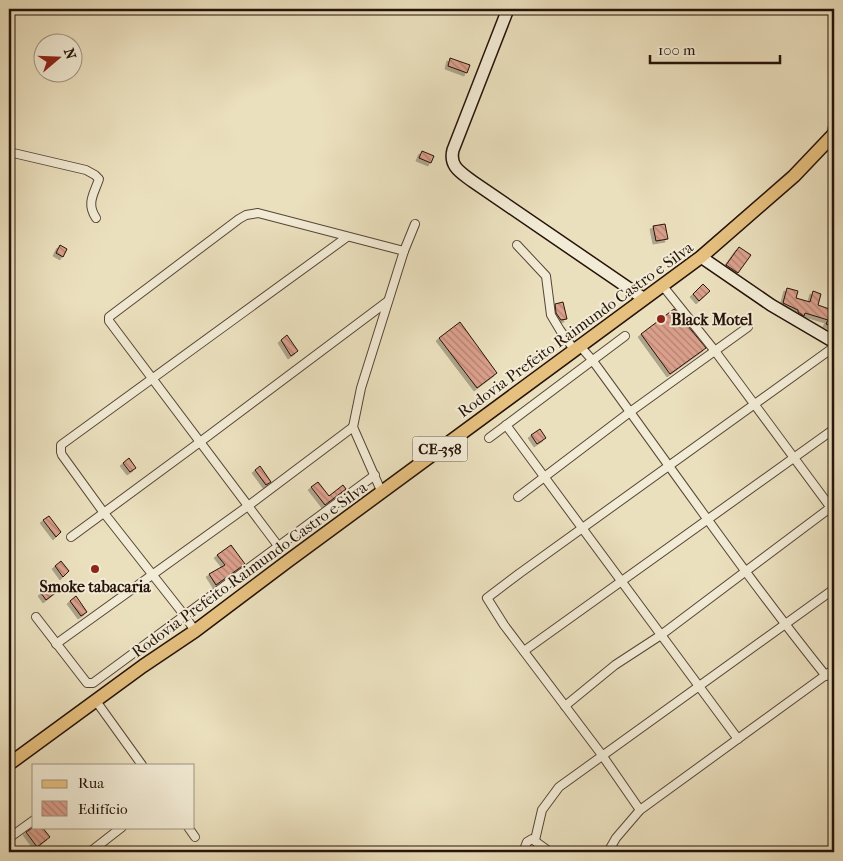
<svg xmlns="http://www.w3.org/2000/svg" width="843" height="861" viewBox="0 0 843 861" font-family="'IM FELL French Canon',serif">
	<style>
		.building { fill: url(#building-back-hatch); stroke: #251209; filter: url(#shadow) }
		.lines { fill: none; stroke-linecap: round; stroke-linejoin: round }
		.street-casing { stroke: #564636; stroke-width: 10 }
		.secondary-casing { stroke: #251209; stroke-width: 14 }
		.primary-casing { stroke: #251209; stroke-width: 15 }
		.street { stroke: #f2ebd5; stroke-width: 8 }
		.secondary { stroke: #f2ebd5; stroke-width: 11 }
		.primary { stroke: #e6c07f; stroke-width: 12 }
		.poi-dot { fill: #8f2418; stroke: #f2ebd5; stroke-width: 2 }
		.labels { text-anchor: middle; stroke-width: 4; stroke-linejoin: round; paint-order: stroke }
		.shield { fill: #f2ebd5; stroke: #625346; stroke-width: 1 }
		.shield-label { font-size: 15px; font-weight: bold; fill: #251209 }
		.poi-label { font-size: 16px; font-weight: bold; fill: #251209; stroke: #f2ebd5; text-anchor: start }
		.street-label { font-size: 16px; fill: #251209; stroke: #f2ebd5 }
	</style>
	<defs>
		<pattern id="building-back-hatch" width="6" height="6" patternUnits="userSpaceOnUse" patternTransform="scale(1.25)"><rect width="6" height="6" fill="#dba08c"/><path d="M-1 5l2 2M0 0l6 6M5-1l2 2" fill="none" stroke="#b18171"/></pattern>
		<filter id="shadow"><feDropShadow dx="-3" dy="3" stdDeviation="0" flood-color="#0004"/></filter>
	</defs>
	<rect width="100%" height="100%" fill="#ebe0be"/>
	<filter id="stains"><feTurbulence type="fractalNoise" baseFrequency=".004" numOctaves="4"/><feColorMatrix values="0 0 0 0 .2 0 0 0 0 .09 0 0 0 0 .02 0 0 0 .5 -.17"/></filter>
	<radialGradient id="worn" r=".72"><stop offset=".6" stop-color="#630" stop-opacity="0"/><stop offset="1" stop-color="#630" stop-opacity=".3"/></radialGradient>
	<!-- building -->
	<g class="building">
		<polygon points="450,58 470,65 467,73 448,66"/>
		<polygon points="422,151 434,156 431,163 419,158"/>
		<polygon points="665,224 668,239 656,241 653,226"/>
		<polygon points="60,245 67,249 63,257 56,253"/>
		<polygon points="739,247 751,255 738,273 726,265"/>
		<polygon points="703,284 710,291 699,301 693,294"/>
		<polygon points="787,288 798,291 796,298 810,302 813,291 821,294 818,305 832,310 834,305 834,327 826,324 828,320 805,313 804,316 798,312 798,310 783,303"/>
		<polygon points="563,302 567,319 561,320 556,313 555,304"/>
		<polygon points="674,309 706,348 670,374 641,334"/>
		<polygon points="460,322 497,373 477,388 439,338"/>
		<polygon points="287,335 298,351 291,356 281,340"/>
		<polygon points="540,429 546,438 537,444 531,435"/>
		<polygon points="129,458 136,468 130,472 123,463"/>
		<polygon points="260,466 271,482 266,485 255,470"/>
		<polygon points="318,482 329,496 343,485 346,489 325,505 311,487"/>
		<polygon points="49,516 61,532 56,537 43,520"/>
		<polygon points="231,545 245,564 216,585 209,574 225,565 217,555"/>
		<polygon points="61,561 69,571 63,577 55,566"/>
		<polygon points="54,584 59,590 46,600 41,593"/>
		<polygon points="76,596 87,612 81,616 70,601"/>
		<polygon points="34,827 42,827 50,837 37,847 26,832"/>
	</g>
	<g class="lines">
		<defs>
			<g id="street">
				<polyline points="831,136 834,121"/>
				<path d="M 9,152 L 86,170 L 95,175 L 99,179 C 94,194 86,203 96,218"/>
				<polyline points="517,245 546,276 551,315 560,330 575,351"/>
				<polyline points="662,285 715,351 834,512"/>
				<path d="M 580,346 L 593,361 C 670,466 744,574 826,676"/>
				<polyline points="506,425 738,739"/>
				<polyline points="489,438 625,336"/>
				<polyline points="382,493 353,427 361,388 404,251 415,224"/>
				<polyline points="518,497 630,412 748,327"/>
				<polyline points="71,537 200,442 388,301"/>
				<polyline points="279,547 109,321 109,317 239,219 246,215 258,213 404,251"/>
				<polyline points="36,617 87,683 93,683 375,475"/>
				<polyline points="195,631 185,616 104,513 62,455 61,452 61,445 347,237"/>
				<polyline points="56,644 248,506 353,427"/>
				<polyline points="524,651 834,429"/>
				<polyline points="96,701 142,765"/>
				<polyline points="565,706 615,665 661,635 834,505"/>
				<polyline points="640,810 602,755 504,625 487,598 520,573 834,347"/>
				<polyline points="188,827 195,837"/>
				<polyline points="9,838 34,820"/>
				<polyline points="535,840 542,810 559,787 834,589"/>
				<polyline points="90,852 122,827"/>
				<polyline points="523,852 527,842 532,839 550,852"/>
				<polyline points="608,852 616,838 640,810 834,669"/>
			</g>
			<g id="secondary">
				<path d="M 508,9 L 453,150 C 449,166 460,172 472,181 L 643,298"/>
				<polyline points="701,257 771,305 834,342"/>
			</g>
			<polyline id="primary" points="9,764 143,666 195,631 288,561 701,257 794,176 834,134"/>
		</defs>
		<!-- street casing -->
		<use href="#street" class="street-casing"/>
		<!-- secondary casing -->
		<use href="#secondary" class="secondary-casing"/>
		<!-- primary casing -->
		<use href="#primary" class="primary-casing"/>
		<!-- street -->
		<use href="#street" class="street"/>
		<!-- secondary -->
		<use href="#secondary" class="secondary"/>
		<!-- primary -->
		<use href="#primary" class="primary"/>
	</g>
	<!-- markers -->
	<g class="poi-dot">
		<circle cx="661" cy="319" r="5"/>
		<circle cx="95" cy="569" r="5"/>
	</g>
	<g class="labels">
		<!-- shield labels -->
		<rect class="shield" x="412.5" y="436.5" width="55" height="25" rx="4"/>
		<g class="shield-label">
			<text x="440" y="454">CE-358</text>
		</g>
		<!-- poi labels -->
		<g class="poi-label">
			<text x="671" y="325">Black Motel</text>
			<text x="95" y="592" text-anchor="middle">Smoke tabacaria</text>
		</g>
		<!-- street labels -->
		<g class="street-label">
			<text transform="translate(575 329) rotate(-36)" y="6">Rodovia Prefeito Raimundo Castro e Silva</text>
			<text transform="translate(249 569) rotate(-36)" y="6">Rodovia Prefeito Raimundo Castro e Silva</text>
		</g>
	</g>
	<!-- margin -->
	<rect width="843" height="861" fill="none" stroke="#ebe0be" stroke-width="30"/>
	<rect x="10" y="10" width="823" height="841" fill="none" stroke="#251209" stroke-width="2.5"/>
	<rect x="15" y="15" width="813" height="831" fill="none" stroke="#251209"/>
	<!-- legend -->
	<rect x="32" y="764" width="162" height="65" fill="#f2ebd5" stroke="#a09483"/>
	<rect x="42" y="780" width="25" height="8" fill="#e6c07f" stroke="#a09483"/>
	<text x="78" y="788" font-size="15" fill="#251209">Rua</text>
	<rect x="42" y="801" width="25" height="15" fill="url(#building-back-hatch)" stroke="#a09483"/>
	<text x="78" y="814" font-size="15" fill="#251209">Edifício</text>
	<!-- north arrow -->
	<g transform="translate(58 58) rotate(71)"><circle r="24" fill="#f2ebd5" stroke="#a09483"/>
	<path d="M0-4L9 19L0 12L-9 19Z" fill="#8f2418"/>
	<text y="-8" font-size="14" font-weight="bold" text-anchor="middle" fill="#251209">N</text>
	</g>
	<!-- scale -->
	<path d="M650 55v8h130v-8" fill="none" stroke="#251209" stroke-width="2.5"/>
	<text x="658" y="55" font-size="15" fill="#251209" stroke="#f2ebd5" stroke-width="4" paint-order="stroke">100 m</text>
	<rect width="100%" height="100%" filter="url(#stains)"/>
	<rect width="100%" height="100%" fill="url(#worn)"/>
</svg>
